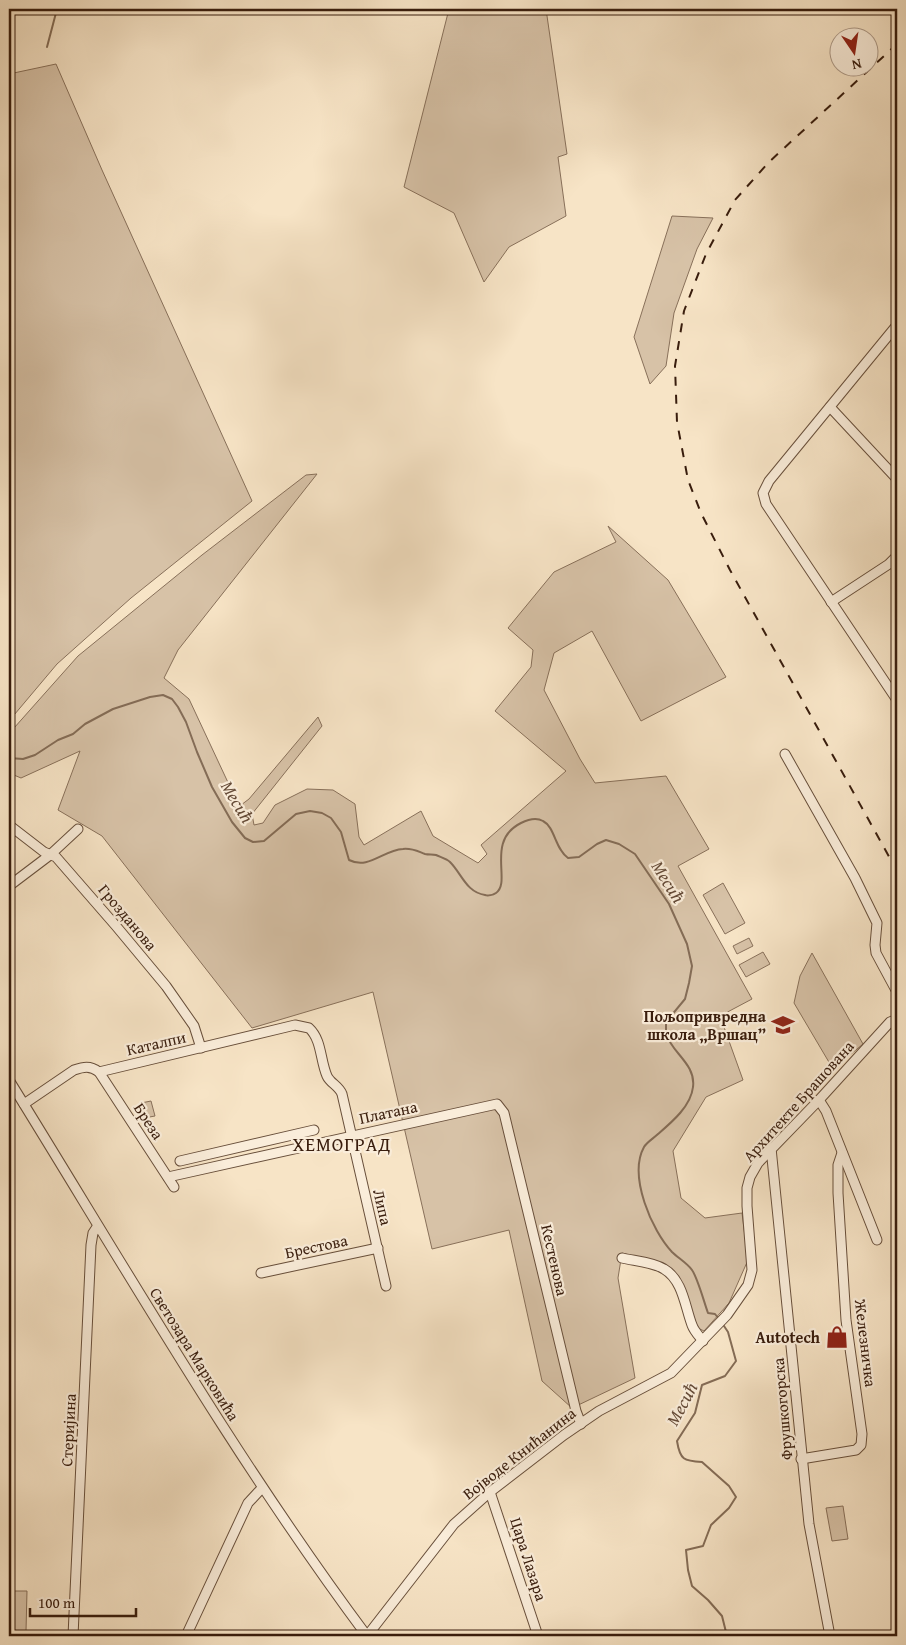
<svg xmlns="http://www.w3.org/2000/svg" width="906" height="1645" viewBox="0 0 906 1645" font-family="'Gentium Book Plus',serif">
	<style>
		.green { fill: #d7c2a7; stroke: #88705a }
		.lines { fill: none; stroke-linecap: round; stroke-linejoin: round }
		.stream { stroke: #846c56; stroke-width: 2 }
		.minor-casing { stroke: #684f3b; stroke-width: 11 }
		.minor { stroke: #faedda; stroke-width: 9 }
		.rail { stroke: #391d0d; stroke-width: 2; stroke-dasharray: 9 9; stroke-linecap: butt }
		.labels { text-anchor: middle; stroke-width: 4.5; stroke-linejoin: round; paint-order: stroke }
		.street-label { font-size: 16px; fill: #391d0d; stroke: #faedda }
		.poi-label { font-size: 16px; font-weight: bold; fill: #391d0d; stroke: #faedda; text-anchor: end }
		.water-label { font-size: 18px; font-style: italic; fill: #654b38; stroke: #faedda }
		.quarter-label { font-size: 19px; letter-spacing: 1px; fill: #391d0d; stroke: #faedda }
	</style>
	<rect width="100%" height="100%" fill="#f7e4c6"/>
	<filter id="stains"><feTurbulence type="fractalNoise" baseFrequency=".004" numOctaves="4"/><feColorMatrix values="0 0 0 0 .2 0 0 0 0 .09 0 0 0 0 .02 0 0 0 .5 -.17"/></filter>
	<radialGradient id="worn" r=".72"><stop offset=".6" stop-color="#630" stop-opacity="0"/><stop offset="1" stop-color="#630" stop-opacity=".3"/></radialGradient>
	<!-- green -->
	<g class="green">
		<polygon points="449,9 546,9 567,154 558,157 566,216 509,247 484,282 454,213 404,187"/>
		<polygon points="56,64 102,170 252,501 131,598 57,664 9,721 9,74"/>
		<polygon points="672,216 713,218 697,249 674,313 666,366 650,384 634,337"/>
		<path d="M 317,474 L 178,650 L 164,678 L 189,699 L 232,791 L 241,805 L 249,799 L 318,717 L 322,726 L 252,814 L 254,825 L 263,823 L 275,805 L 307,789 L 333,790 L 355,804 L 359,837 L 364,845 L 421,811 L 433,836 L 478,863 L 487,854 L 481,845 L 566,771 L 495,711 L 531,667 L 533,650 L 508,628 L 554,572 L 616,542 L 608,526 L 668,580 L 726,677 L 641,721 L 592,631 L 554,653 L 544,690 L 580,759 L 595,783 L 666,776 L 709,849 L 678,866 L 752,999 L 720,1016 L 743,1080 L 706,1097 L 673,1151 L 681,1198 L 705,1218 L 742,1213 L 748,1260 L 729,1303 L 704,1331 L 696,1327 C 692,1313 681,1273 668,1267 C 656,1260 636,1257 622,1253 L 618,1278 L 635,1378 L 572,1408 L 542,1381 L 509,1230 L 432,1249 L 373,992 L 252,1028 L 102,836 L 58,810 L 80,751 L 21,778 L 9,773 L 9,737 L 14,728 L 78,656 L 202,555 L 306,475 Z"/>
		<polygon points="723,883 745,923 725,934 703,895"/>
		<polygon points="749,938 753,946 737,954 733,946"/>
		<polygon points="763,952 770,964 746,977 739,965"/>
		<polygon points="812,953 863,1044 833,1069 794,1003 800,976"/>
		<polygon points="151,1101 155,1116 144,1118 141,1103"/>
		<polygon points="843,1506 848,1539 832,1541 826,1508"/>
		<polygon points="9,1591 27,1591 26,1631 9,1630"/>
	</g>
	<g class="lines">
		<!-- stream -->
		<g class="stream">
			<polyline points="47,47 57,9"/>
			<path d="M 9,758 L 23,759 L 35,755 L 58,740 L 73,734 L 85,724 L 113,709 L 150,697 L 163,695 L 172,699 L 178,707 L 186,722 L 197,752 L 212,787 L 232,822 L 245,838 L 253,842 L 264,841 L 296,814 L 310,811 L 322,813 L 331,818 L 341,832 L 349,860 C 369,870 383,850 403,849 C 412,848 417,851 425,854 C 429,855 433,854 436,855 C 440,857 447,859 450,862 C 462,874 466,892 485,895 C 488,896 493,895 496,893 C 512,882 485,841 521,823 C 527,820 536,817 543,821 C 555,827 555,849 568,858 L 579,857 L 597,844 L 606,840 L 619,844 L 635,854 L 669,904 L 687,944 L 692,966 L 689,983 L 685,999 L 666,1022 C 666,1026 666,1030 666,1034 C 672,1053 696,1064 693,1087 C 691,1106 672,1122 658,1134 C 654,1138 647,1142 644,1147 C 628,1176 652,1231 672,1252 C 678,1258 687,1263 692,1270 C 698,1279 704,1302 708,1313 L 715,1314 L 719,1319"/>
			<path d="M 722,1323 L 728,1332 L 736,1361 L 725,1376 L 702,1385 L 695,1413 L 677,1441 C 680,1460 684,1461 702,1462 L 729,1486 L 736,1497 L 729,1508 L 711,1525 L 703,1546 L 686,1550 L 688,1570 L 692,1586 L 708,1600 L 722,1616 L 727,1636"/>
		</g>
		<defs>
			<g id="minor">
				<polyline points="897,325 769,481 763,493 766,504 774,516 897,700"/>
				<polyline points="830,407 897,479"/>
				<polyline points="831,602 889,564 897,556"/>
				<polyline points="785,754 855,878 877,923 875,945 876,953 897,992"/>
				<polyline points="9,825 44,852 56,857 116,926 166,986 194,1026 201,1048"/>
				<polyline points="9,886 50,855 78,829"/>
				<polyline points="99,1072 174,1187"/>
				<path d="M 9,1080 C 125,1267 235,1459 367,1636"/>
				<polyline points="819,1100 826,1111 877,1240"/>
				<path d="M 24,1104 L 74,1070 C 83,1067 90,1065 99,1072 L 295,1025 L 309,1028 C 322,1040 320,1060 327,1076 C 330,1083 339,1086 342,1094 L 386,1286"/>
				<polyline points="771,1148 809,1524 830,1636"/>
				<polyline points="180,1161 314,1130"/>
				<polyline points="168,1177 497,1104 504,1113 576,1411 581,1424"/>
				<path d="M 622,1258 C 635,1261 653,1262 664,1269 C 683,1280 685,1307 692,1325 C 694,1331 699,1336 703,1341"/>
				<polyline points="261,1273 378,1248"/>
				<polyline points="801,1459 856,1450 861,1445 862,1434 846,1320 838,1193 838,1165 842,1153"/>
				<polyline points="490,1492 538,1636"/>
				<polyline points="73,1636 91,1245 93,1233 97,1227"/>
				<polyline points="186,1636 248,1503 262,1488"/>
				<polyline points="367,1636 454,1524 490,1492 564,1435 599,1411 671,1373 727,1315 748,1285 752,1270 747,1206 747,1188 750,1177 758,1163 819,1100 890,1022 897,1019"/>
			</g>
		</defs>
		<!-- minor casing -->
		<use href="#minor" class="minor-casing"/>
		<!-- minor -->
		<use href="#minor" class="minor"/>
		<!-- rail -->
		<polyline class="rail" points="897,44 769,162 735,200 706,254 684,311 675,366 677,422 688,480 701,513 730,570 897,871"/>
	</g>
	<!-- icons -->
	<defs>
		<symbol id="school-bare" viewBox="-9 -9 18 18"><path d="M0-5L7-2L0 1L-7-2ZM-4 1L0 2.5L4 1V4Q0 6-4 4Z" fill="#8f2418" stroke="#faedda" stroke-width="2.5" paint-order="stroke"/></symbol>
		<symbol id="shop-bare" viewBox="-9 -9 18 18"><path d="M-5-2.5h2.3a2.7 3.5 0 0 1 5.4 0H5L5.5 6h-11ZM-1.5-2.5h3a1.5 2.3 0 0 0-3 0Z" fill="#8f2418" stroke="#faedda" stroke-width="2.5" paint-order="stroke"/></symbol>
	</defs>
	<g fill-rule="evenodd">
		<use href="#school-bare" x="767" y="1009" width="32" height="32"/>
		<use href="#shop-bare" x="821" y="1321" width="32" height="32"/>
	</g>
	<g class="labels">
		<!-- street labels -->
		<g class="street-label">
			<text transform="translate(128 917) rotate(50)" y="6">Грозданова</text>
			<text transform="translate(156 1043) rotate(-13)" y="6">Каталпи</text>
			<text transform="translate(798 1101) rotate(-48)" y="6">Архитекте Брашована</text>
			<text transform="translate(388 1112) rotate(-12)" y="6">Платана</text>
			<text transform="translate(149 1121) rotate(57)" y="6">Бреза</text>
			<text transform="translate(383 1207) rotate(77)" y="6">Липа</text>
			<text transform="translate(316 1246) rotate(-12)" y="6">Брестова</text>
			<text transform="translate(555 1260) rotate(77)" y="6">Кестенова</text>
			<text transform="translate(866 1343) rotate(83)" y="6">Железничка</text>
			<text transform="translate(195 1354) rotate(58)" y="6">Светозара Марковића</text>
			<text transform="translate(782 1409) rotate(-95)" y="6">Фрушкогорска</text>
			<text transform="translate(68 1430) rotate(-87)" y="6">Стеријина</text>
			<text transform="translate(519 1453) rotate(-38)" y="6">Војводе Книћанина</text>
			<text transform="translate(529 1559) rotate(72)" y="6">Цара Лазара</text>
		</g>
		<!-- poi labels -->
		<g class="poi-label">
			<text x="766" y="1022">Пољопривредна<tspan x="766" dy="18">школа „Вршац”</tspan></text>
			<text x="820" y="1343">Autotech</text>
		</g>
		<!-- water labels -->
		<g class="water-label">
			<text transform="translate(237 802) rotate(59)" y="6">Месић</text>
			<text transform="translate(668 882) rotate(58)" y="6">Месић</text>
			<text transform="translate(682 1404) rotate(-62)" y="6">Месић</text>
		</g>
		<!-- quarter labels -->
		<g class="quarter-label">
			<text x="342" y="1151">ХЕМОГРАД</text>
		</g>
	</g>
	<!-- margin -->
	<rect width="906" height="1645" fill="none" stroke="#f7e4c6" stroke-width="30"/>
	<rect x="10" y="10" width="886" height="1625" fill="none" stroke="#391d0d" stroke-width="2.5"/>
	<rect x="15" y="15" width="876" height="1615" fill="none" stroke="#391d0d"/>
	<!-- north arrow -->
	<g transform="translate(854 52) rotate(167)"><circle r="24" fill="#faedda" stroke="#ad9a88"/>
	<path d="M0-4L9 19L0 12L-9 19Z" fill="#8f2418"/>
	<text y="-8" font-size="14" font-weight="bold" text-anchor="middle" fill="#391d0d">N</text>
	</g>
	<!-- scale -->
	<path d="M30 1608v8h106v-8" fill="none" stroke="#391d0d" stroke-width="2.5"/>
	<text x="38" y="1608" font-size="15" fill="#391d0d" stroke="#faedda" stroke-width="4" paint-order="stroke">100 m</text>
	<rect width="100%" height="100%" filter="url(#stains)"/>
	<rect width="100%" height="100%" fill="url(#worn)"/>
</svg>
